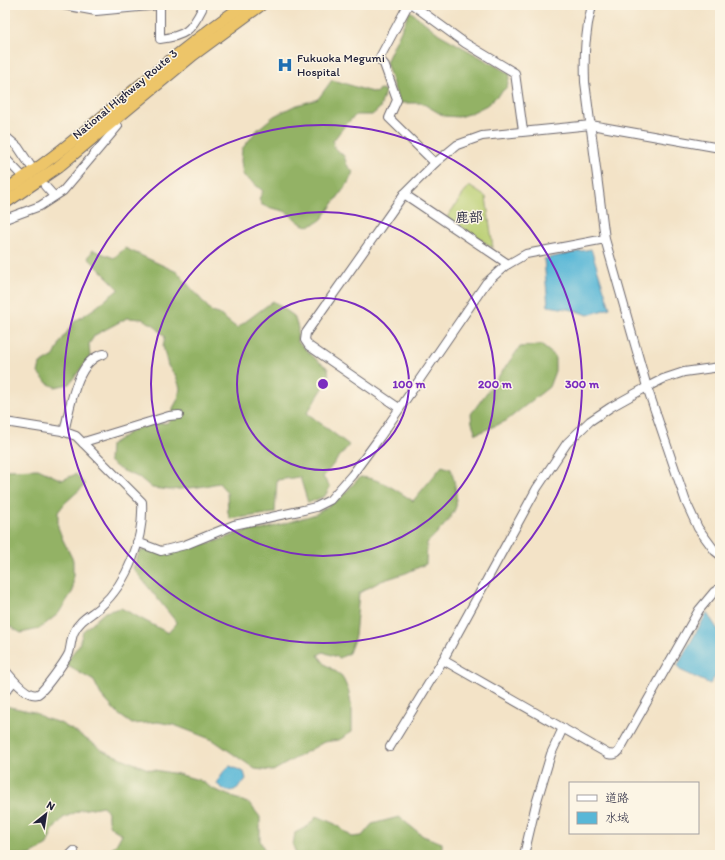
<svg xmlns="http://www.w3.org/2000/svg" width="725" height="860" viewBox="0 0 725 860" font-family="Itim,'Klee One',sans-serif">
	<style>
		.green { fill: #bacf73; stroke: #6e7857 }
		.forest { fill: #93b265; stroke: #5a6a50 }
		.water { fill: #58b7d7; stroke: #3d6c89 }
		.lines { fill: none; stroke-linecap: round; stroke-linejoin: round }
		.minor-casing { stroke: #6b666c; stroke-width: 10 }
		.highway-casing { stroke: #6b666c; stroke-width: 13 }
		.minor { stroke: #fff; stroke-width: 8 }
		.highway { stroke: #edc569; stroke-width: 11 }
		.ring { fill: none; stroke: #7b2cbf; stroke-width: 2 }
		.labels { text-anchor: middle; stroke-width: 3; stroke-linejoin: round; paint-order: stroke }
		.poi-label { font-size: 12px; fill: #22223b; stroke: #fcf5e5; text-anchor: start }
		.street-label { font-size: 12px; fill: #22223b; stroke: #fcf5e5 }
		.quarter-label { font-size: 14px; font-weight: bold; fill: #22223b; stroke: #fcf5e5 }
		.centre { fill: #7b2cbf; stroke: #fcf5e5; stroke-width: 2 }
		.ring-label { font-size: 12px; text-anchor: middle; font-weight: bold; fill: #7b2cbf; stroke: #fcf5e5; stroke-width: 3; stroke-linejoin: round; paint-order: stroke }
	</style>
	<rect width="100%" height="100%" fill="#fcf5e5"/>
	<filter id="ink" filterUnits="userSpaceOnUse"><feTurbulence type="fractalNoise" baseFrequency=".025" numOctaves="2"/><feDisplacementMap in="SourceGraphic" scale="8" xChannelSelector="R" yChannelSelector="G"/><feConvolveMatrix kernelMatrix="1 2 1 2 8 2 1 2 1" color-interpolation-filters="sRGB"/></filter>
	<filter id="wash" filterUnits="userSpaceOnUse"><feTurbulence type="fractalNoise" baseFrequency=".012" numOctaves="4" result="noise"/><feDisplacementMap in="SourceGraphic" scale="16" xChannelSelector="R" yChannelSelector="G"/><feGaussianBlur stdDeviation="0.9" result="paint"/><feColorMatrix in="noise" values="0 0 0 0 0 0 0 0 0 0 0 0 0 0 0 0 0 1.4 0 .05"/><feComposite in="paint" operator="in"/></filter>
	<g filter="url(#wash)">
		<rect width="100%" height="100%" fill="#f3e3c7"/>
		<!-- green -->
		<polygon class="green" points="469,186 486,197 493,248 447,217"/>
		<!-- forest -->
		<g class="forest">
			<polygon points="410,11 439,34 510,74 507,87 487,105 471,113 459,117 444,116 422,103 399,103 386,62"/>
			<path d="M 332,80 C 347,83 361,90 376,93 L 379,89 L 385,91 L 380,108 L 372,115 L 356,115 L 346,124 L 333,141 L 334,147 L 344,156 L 347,165 L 353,172 L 348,183 L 322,219 C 302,235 299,218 284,211 C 277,209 269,208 262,205 L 259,199 L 263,191 L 243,175 L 241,161 L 242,149 L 257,130 L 274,116 L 294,106 L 318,99 Z"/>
			<polygon points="125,248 177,272 212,312 219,314 237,328 273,301 294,316 298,328 297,341 318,361 328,368 329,379 307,413 349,445 323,477 330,487 325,496 308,503 300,477 277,480 275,513 230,519 228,513 227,492 219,483 199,487 170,490 152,488 140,478 119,469 109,461 110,445 135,429 154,424 167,423 173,417 173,408 178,399 180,388 176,376 168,366 163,346 165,337 154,325 142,319 127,318 95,335 89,344 90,357 69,384 55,387 47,383 38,373 40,364 54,356 61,341 74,322 95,308 119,289 88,258 93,250 114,258"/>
			<polygon points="541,345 555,356 555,371 549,387 506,421 476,434 472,423 471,414 520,347"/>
			<path d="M 442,466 L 451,469 C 454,477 459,503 455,509 C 449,522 437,533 427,543 L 426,564 L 406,573 L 381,581 L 359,593 L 355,636 L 349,653 L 340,658 L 323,652 L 318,655 L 325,664 L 342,676 L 349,692 L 352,711 L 352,732 L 339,740 L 324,742 L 273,771 L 255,769 L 213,740 L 174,725 L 158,722 L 132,724 L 118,714 L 101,695 L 94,681 L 66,665 L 72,654 L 79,645 L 83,631 L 105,612 L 121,608 L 168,633 L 177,623 L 133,568 L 140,551 L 185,547 L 214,542 L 249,530 L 262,530 L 316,514 L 340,498 L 360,477 C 380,478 396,490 413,501 Z"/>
			<polygon points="38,469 62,480 76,474 85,485 65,503 58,512 58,527 63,540 73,560 73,591 58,614 39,629 21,633 9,626 5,615 5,470"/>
			<path d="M 5,706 L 34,712 L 44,718 L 60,723 L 74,731 L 104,751 L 148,769 L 178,774 L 199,780 L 213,789 L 250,804 L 260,817 L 260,841 L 265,851 L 279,853 L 281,855 L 106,855 L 117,843 L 122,834 C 110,827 107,827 108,812 L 103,806 L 81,810 L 63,818 L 53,830 L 47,845 L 41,849 L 30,855 L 5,855 Z"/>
			<polygon points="317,816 335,824 352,837 362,836 372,824 399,817 423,836 442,843 442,855 296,855 293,845 295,833 308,826"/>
		</g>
		<!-- water -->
		<g class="water">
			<polygon points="591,249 610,308 588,315 573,310 548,306 544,259"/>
			<polygon points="707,613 720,633 720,670 710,684 680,670 678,665"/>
			<path d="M 230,766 L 244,772 L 246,779 C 236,791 230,796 217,784 C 220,777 223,770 230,766 Z"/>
		</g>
	</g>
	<g filter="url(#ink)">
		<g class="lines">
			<defs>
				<g id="minor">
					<polyline points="63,5 96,11 160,5"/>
					<path d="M 160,5 L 160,39 C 185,36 191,31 202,9"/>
					<polyline points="408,5 379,59 384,64 397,100 389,118 435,163"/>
					<polyline points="413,5 465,43 515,73 523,131"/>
					<path d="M 592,5 C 585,32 584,54 585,82 L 605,239 L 647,387 L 686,502 L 698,528 L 715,551 L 720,555"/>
					<polyline points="5,136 18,147 30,165"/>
					<polyline points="5,158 24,178"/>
					<polyline points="45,186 54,196"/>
					<polyline points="404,194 508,264"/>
					<polyline points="5,219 40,206 63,191 118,126 114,121"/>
					<polyline points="399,408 309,346 305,340 306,333 404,194 435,163 457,145 482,136 591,125 720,148"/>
					<path d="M 5,422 L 62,431 L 76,436 L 142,502 C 144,539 128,582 100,607 C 91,615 79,620 74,632 C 71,638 71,646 69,653 C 66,660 44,691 38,694 C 27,698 11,677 5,670"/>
					<path d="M 64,432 C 70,409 76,359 104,354"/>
					<polyline points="83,443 87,441 169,416 179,415"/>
					<polyline points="137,542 161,551 185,545 234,525 299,511 316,507 330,500 352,475 380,437 486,283 505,266 526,254 605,239"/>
					<path d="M 443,660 L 608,754 C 613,755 616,755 619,751 L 699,610 L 714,592 L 720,588"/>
					<polyline points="5,692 14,681"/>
					<polyline points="390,747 443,660 537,488 567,443 590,421 611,407 647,387 663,379 684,372 720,367"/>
					<polyline points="70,855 74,851"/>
					<polyline points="524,855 536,804 551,754 563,728"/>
				</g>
				<g id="highway">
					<path d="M 5,190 C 42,167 74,140 107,113 C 152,75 196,38 244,5"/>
					<polyline points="5,203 58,167 193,55 261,5"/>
				</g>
			</defs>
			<!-- minor casing -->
			<use href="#minor" class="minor-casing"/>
			<!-- highway casing -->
			<use href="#highway" class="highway-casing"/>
			<!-- minor -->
			<use href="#minor" class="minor"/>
			<!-- highway -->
			<use href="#highway" class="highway"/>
		</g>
	</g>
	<!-- distance rings -->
	<g class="ring">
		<circle cx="323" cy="384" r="86"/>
		<circle cx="323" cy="384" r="172"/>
		<circle cx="323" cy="384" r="259"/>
	</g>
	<!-- icons -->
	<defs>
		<symbol id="hospital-bare" viewBox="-9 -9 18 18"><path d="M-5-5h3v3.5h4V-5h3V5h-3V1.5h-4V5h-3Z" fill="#1f6fb2" stroke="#fcf5e5" stroke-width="2.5" paint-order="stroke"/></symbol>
	</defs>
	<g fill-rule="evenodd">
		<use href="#hospital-bare" x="274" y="54" width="22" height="22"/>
	</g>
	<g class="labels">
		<!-- poi labels -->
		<g class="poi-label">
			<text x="297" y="62">Fukuoka Megumi<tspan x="297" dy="14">Hospital</tspan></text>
		</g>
		<!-- street labels -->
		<g class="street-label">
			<text transform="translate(125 94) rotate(-40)" y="4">National Highway Route 3</text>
		</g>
		<!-- quarter labels -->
		<g class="quarter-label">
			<text x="469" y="222">鹿部</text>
		</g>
	</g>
	<circle cx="323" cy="384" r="6" class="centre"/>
	<g class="ring-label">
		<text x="409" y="388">100 m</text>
		<text x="495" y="388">200 m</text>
		<text x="582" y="388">300 m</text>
	</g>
	<!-- margin -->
	<rect width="725" height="860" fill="none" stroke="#fcf5e5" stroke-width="20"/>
	<!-- legend -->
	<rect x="569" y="782" width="130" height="52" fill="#fcf5e5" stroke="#a5a1a1"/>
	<rect x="577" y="795" width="20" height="6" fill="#ffffff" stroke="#a5a1a1"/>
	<text x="605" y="802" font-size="12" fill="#22223b">道路</text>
	<rect x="577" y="812" width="20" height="12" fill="#58b7d7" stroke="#a5a1a1"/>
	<text x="605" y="822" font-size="12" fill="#22223b">水域</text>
	<!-- north arrow -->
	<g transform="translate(46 814) rotate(30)" stroke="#fcf5e5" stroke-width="3" paint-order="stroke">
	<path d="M0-3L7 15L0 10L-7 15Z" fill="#22223b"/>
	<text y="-6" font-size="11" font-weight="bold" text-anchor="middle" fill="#22223b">N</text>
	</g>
</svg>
